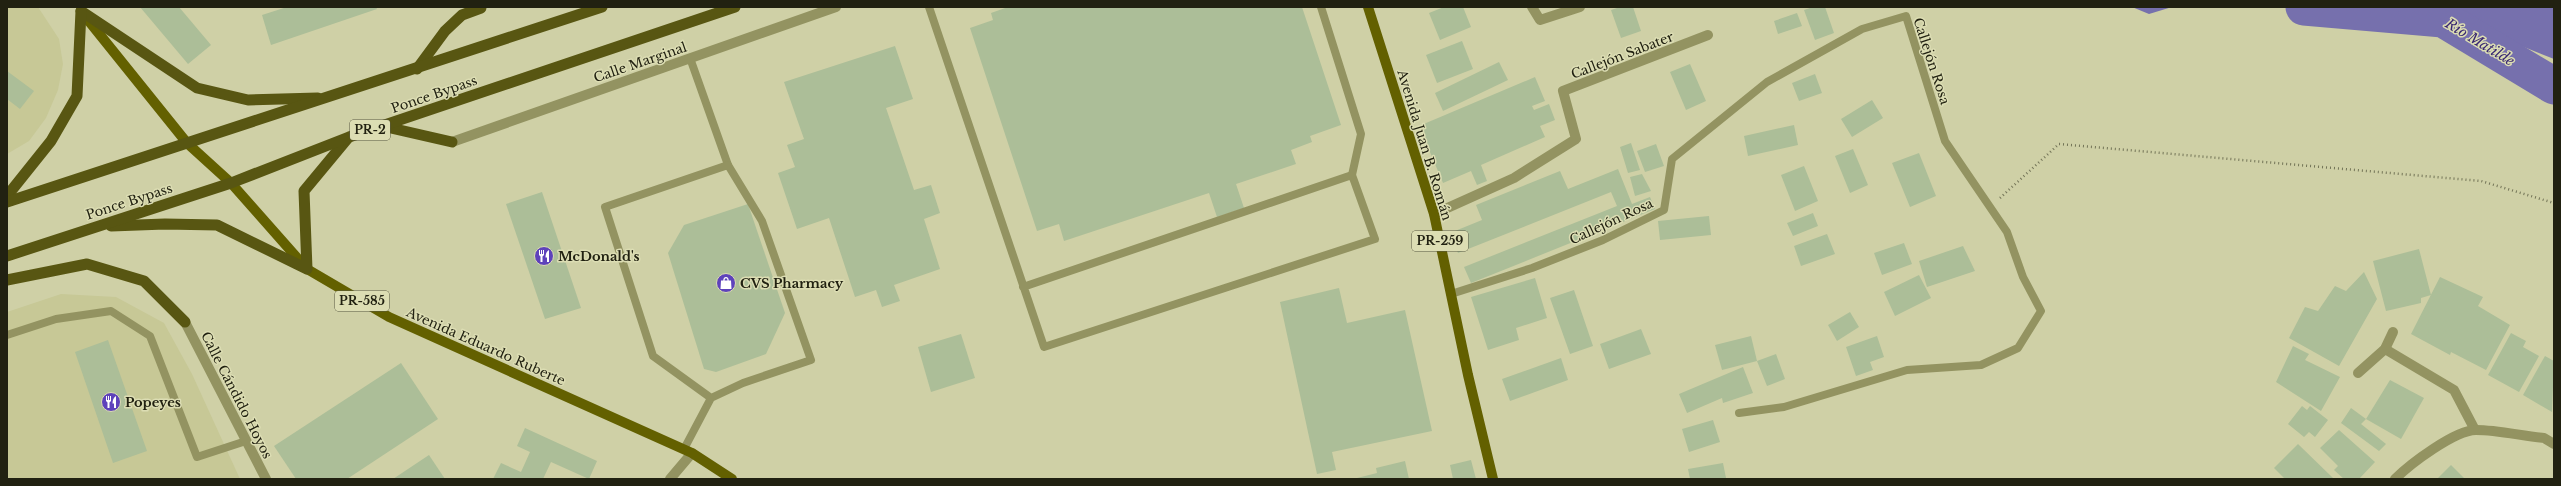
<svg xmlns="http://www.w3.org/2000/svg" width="2561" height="486" viewBox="0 0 2561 486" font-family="'Libre Baskerville',serif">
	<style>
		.built { fill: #c7c896 }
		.water { fill: #7670ad }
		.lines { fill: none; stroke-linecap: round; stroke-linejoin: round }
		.river { stroke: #7670ad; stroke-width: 37 }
		.building { fill: #acbe98 }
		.path { stroke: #737457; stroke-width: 2.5; stroke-dasharray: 1 3; stroke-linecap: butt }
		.service { stroke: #939361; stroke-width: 8 }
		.minor { stroke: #939361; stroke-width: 10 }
		.primary { stroke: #636000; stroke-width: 10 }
		.trunk { stroke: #585612; stroke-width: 11 }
		.labels { text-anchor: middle; stroke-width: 3; stroke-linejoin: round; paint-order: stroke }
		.shield { fill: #dcddb3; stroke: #595942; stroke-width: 1 }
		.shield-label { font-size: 12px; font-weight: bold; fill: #212111 }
		.street-label { font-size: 13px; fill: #212111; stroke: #dcddb3 }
		.poi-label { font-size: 13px; font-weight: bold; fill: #212111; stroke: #dcddb3; text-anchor: start }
		.water-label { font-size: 14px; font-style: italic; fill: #382772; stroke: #dcddb3 }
	</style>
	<rect width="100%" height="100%" fill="#cfd0a6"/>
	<!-- built -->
	<g class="built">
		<polygon points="7,7 38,7 59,39 63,64 58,90 46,118 29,141 7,154"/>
		<polygon points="61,294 116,297 164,323 192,374 240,479 7,479 7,312"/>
	</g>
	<!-- water -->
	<g class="water">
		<polygon points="2132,7 2172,7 2149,14"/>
		<polygon points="2379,7 2554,7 2554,59 2514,43 2439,37"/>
	</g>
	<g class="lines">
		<!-- river -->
		<polyline class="river" points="2304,7 2443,19 2554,86"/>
	</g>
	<!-- building -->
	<g class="building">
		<polygon points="140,7 179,7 211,45 188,64"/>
		<polygon points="287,7 376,7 377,9 271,45 262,15"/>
		<polygon points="1008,7 1302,7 1341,125 1310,136 1312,142 1291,150 1296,164 1236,184 1244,208 1217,217 1209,193 1064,241 1059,224 1037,231 970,28 993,20 991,13"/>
		<polygon points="1444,7 1463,7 1471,27 1440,40 1429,13"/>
		<polygon points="1620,7 1633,7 1641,31 1621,38 1611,10"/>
		<polygon points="1813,7 1825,7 1834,33 1815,40 1804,10"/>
		<polygon points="1797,13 1802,26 1778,34 1774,21"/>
		<polygon points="1462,41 1473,69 1437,83 1426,55"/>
		<polygon points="895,46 913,99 886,108 914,190 931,185 940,213 924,219 940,269 894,285 900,301 882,307 876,290 855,297 829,218 797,229 778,173 795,167 787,145 804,139 784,82"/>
		<polygon points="1499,62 1508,80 1443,111 1435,93"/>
		<polygon points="1690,64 1706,101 1686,110 1670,72"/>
		<polygon points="7,71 34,91 20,109 7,99"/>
		<polygon points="1815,74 1822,93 1799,101 1792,83"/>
		<polygon points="1535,77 1545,101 1532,106 1534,110 1549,104 1555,120 1540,126 1545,137 1481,165 1487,181 1477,185 1471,171 1443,183 1419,126"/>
		<polygon points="1872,100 1883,118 1852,137 1841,119"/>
		<polygon points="1794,125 1798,145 1748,156 1744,136"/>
		<polygon points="1631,143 1640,170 1628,173 1620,147"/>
		<polygon points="1656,144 1664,166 1645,172 1637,151"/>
		<polygon points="1853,149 1868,185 1850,193 1835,156"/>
		<polygon points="1919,153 1936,196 1910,207 1892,163"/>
		<polygon points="1804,166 1818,201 1795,211 1781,175"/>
		<polygon points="1618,169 1632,204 1650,197 1655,209 1471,283 1464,267 1617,206 1611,192 1458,253 1450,233 1482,220 1476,205 1560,171 1568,189"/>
		<polygon points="1642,174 1651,191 1635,196 1630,177"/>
		<polygon points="542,192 581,308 545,319 506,204"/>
		<polygon points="748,204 785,313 766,354 716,372 704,369 668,253 684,225"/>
		<polygon points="1813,213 1818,226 1793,236 1787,223"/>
		<polygon points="1709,216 1711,235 1660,240 1658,221"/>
		<polygon points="1827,234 1835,254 1801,266 1794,246"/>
		<polygon points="1904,243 1912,264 1882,275 1874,253"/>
		<polygon points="1963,246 1975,271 1927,287 1919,261"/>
		<polygon points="2419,249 2431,295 2421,298 2421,303 2386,311 2373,261"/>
		<polygon points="2364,272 2377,299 2339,366 2289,338 2305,307 2318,311 2335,286 2346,291"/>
		<polygon points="1919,275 1931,298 1895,316 1884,292"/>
		<polygon points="2440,277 2483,297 2478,306 2510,325 2486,370 2451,352 2450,355 2411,334"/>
		<polygon points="1535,278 1547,318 1516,328 1519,340 1488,350 1471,297"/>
		<polygon points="1339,288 1347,323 1405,310 1432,431 1332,452 1336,470 1317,474 1280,302"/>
		<polygon points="1574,290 1593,346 1570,354 1550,298"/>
		<polygon points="1850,312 1859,327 1837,341 1828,325"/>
		<polygon points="1641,329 1651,354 1609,369 1600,344"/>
		<polygon points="2511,333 2526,341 2523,347 2539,356 2519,392 2488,375"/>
		<polygon points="961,334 975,378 931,392 918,347"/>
		<polygon points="1751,336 1757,361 1722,370 1715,345"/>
		<polygon points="1877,336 1884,357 1870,362 1873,370 1856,376 1846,347"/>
		<polygon points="108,340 147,451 113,463 75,352"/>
		<polygon points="2293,346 2309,354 2305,360 2340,377 2321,411 2276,382"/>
		<polygon points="1776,354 1785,379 1767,386 1757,361"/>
		<polygon points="2545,356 2554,361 2552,412 2523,395"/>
		<polygon points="1561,358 1568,380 1510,401 1502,379"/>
		<polygon points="401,363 438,419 347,479 296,479 274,446"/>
		<polygon points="1743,367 1753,393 1723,403 1722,398 1687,413 1679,394"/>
		<polygon points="2390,380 2424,398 2401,439 2366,419"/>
		<polygon points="2302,406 2307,410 2310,406 2328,420 2315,437 2309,432 2304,437 2288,424"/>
		<polygon points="2351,408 2366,419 2361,424 2386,444 2379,451 2341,423"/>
		<polygon points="1713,420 1720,442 1689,452 1682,429"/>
		<polygon points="525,428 597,461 589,479 551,462 543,479 493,479 501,463 521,472 530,452 517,446"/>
		<polygon points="2339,430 2375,462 2359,479 2344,479 2334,470 2338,466 2320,448"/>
		<polygon points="2298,444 2334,479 2285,479 2274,468"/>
		<polygon points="429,455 445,479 393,479"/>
		<polygon points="1471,460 1476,479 1453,479 1450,465"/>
		<polygon points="1405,461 1409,479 1353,479 1377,473 1376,468"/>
		<polygon points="1723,463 1726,478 1690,479 1688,469"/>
		<polygon points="2451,465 2465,479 2437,479"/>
	</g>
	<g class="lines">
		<!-- path -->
		<polyline class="path" points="2000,198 2059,144 2481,181 2554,203"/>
		<!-- service -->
		<g class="service">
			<polyline points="929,7 1044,347 1375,239 1352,175 1023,287"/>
			<polyline points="1321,7 1361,134 1352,175"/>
			<polyline points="690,58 728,165"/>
			<polyline points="1451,294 1532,268 1603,240 1664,210 1672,159 1767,82 1862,29 1906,16 1945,141 2007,232 2023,277 2041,311 2018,348 1981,365 1907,370 1784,407 1739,413"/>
			<polyline points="7,335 56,319 111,311 150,336 197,457 246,441"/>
			<polyline points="684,449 711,398 653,356 605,207 728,165 762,221 811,360 743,383 711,398"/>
		</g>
		<!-- minor -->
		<g class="minor">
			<polyline points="1532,7 1540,20 1580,7"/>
			<polyline points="452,142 836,7"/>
			<polyline points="1434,214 1514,178 1576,139 1563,91 1708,35"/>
			<polyline points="185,322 266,479"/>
			<polyline points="2385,349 2454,390 2475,430"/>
			<polyline points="2358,373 2385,349 2393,332"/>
			<polyline points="670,479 692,453"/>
			<path d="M 2395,479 C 2410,464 2455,430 2476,430 C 2498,430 2522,436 2544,438 L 2554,444"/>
		</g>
		<!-- primary -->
		<g class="primary">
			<polyline points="1368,7 1434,214 1468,375 1493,479"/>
			<polyline points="84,15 187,143 231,183 307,269 389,317 692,453 732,479"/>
		</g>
		<!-- trunk -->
		<g class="trunk">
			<polyline points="81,11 197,88 248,100 318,98"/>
			<polyline points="417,69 445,31 462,15 481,8"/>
			<polyline points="382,126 452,142"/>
			<polyline points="7,196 51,141 77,96 81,11"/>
			<polyline points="7,202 602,7"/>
			<polyline points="111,226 165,224 217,225 307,269 304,191 348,138"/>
			<polyline points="7,256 231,183 349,137 735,7"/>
			<polyline points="7,280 87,264 144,281 185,322"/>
		</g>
	</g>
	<!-- icons -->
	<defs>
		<symbol id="restaurant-disc" viewBox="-11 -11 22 22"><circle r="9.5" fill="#5e42bb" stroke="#dcddb3"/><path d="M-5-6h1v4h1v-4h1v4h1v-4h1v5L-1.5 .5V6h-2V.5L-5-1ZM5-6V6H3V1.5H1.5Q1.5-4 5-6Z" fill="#fff"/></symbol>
		<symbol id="shop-disc" viewBox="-11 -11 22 22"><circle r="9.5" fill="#5e42bb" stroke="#dcddb3"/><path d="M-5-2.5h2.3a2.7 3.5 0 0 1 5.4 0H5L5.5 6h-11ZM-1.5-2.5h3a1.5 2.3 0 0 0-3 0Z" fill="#fff"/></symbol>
	</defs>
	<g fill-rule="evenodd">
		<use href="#restaurant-disc" x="533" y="245" width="22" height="22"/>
		<use href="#shop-disc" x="715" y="272" width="22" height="22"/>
		<use href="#restaurant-disc" x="100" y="391" width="22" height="22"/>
	</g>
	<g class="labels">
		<!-- shield labels -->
		<g class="shield">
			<rect x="350" y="120" width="40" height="20" rx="3"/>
			<rect x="1412" y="231" width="56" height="20" rx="3"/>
			<rect x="335" y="291" width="54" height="20" rx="3"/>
		</g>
		<g class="shield-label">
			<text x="370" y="134">PR-2</text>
			<text x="1440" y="245">PR-259</text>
			<text x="362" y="305">PR-585</text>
		</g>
		<!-- street labels -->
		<g class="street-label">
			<text transform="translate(1622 55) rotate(-21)" y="5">Callejón Sabater</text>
			<text transform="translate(1932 61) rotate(72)" y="5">Callejón Rosa</text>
			<text transform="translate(640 62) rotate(-19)" y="5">Calle Marginal</text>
			<text transform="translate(434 94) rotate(-19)" y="5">Ponce Bypass</text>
			<text transform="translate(1425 145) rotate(73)" y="5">Avenida Juan B. Román</text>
			<text transform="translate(129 201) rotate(-18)" y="5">Ponce Bypass</text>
			<text transform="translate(1611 221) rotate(-25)" y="5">Callejón Rosa</text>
			<text transform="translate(486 346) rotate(24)" y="5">Avenida Eduardo Ruberte</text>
			<text transform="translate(237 395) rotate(63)" y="5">Calle Cándido Hoyos</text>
		</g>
		<!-- poi labels -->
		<g class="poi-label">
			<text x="558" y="261">McDonald's</text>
			<text x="740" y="288">CVS Pharmacy</text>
			<text x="125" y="407">Popeyes</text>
		</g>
		<!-- water labels -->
		<g class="water-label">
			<text transform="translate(2480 42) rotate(31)" y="5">Río Matilde</text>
		</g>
	</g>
	<!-- border -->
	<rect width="2561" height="486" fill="none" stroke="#212111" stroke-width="16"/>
</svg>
